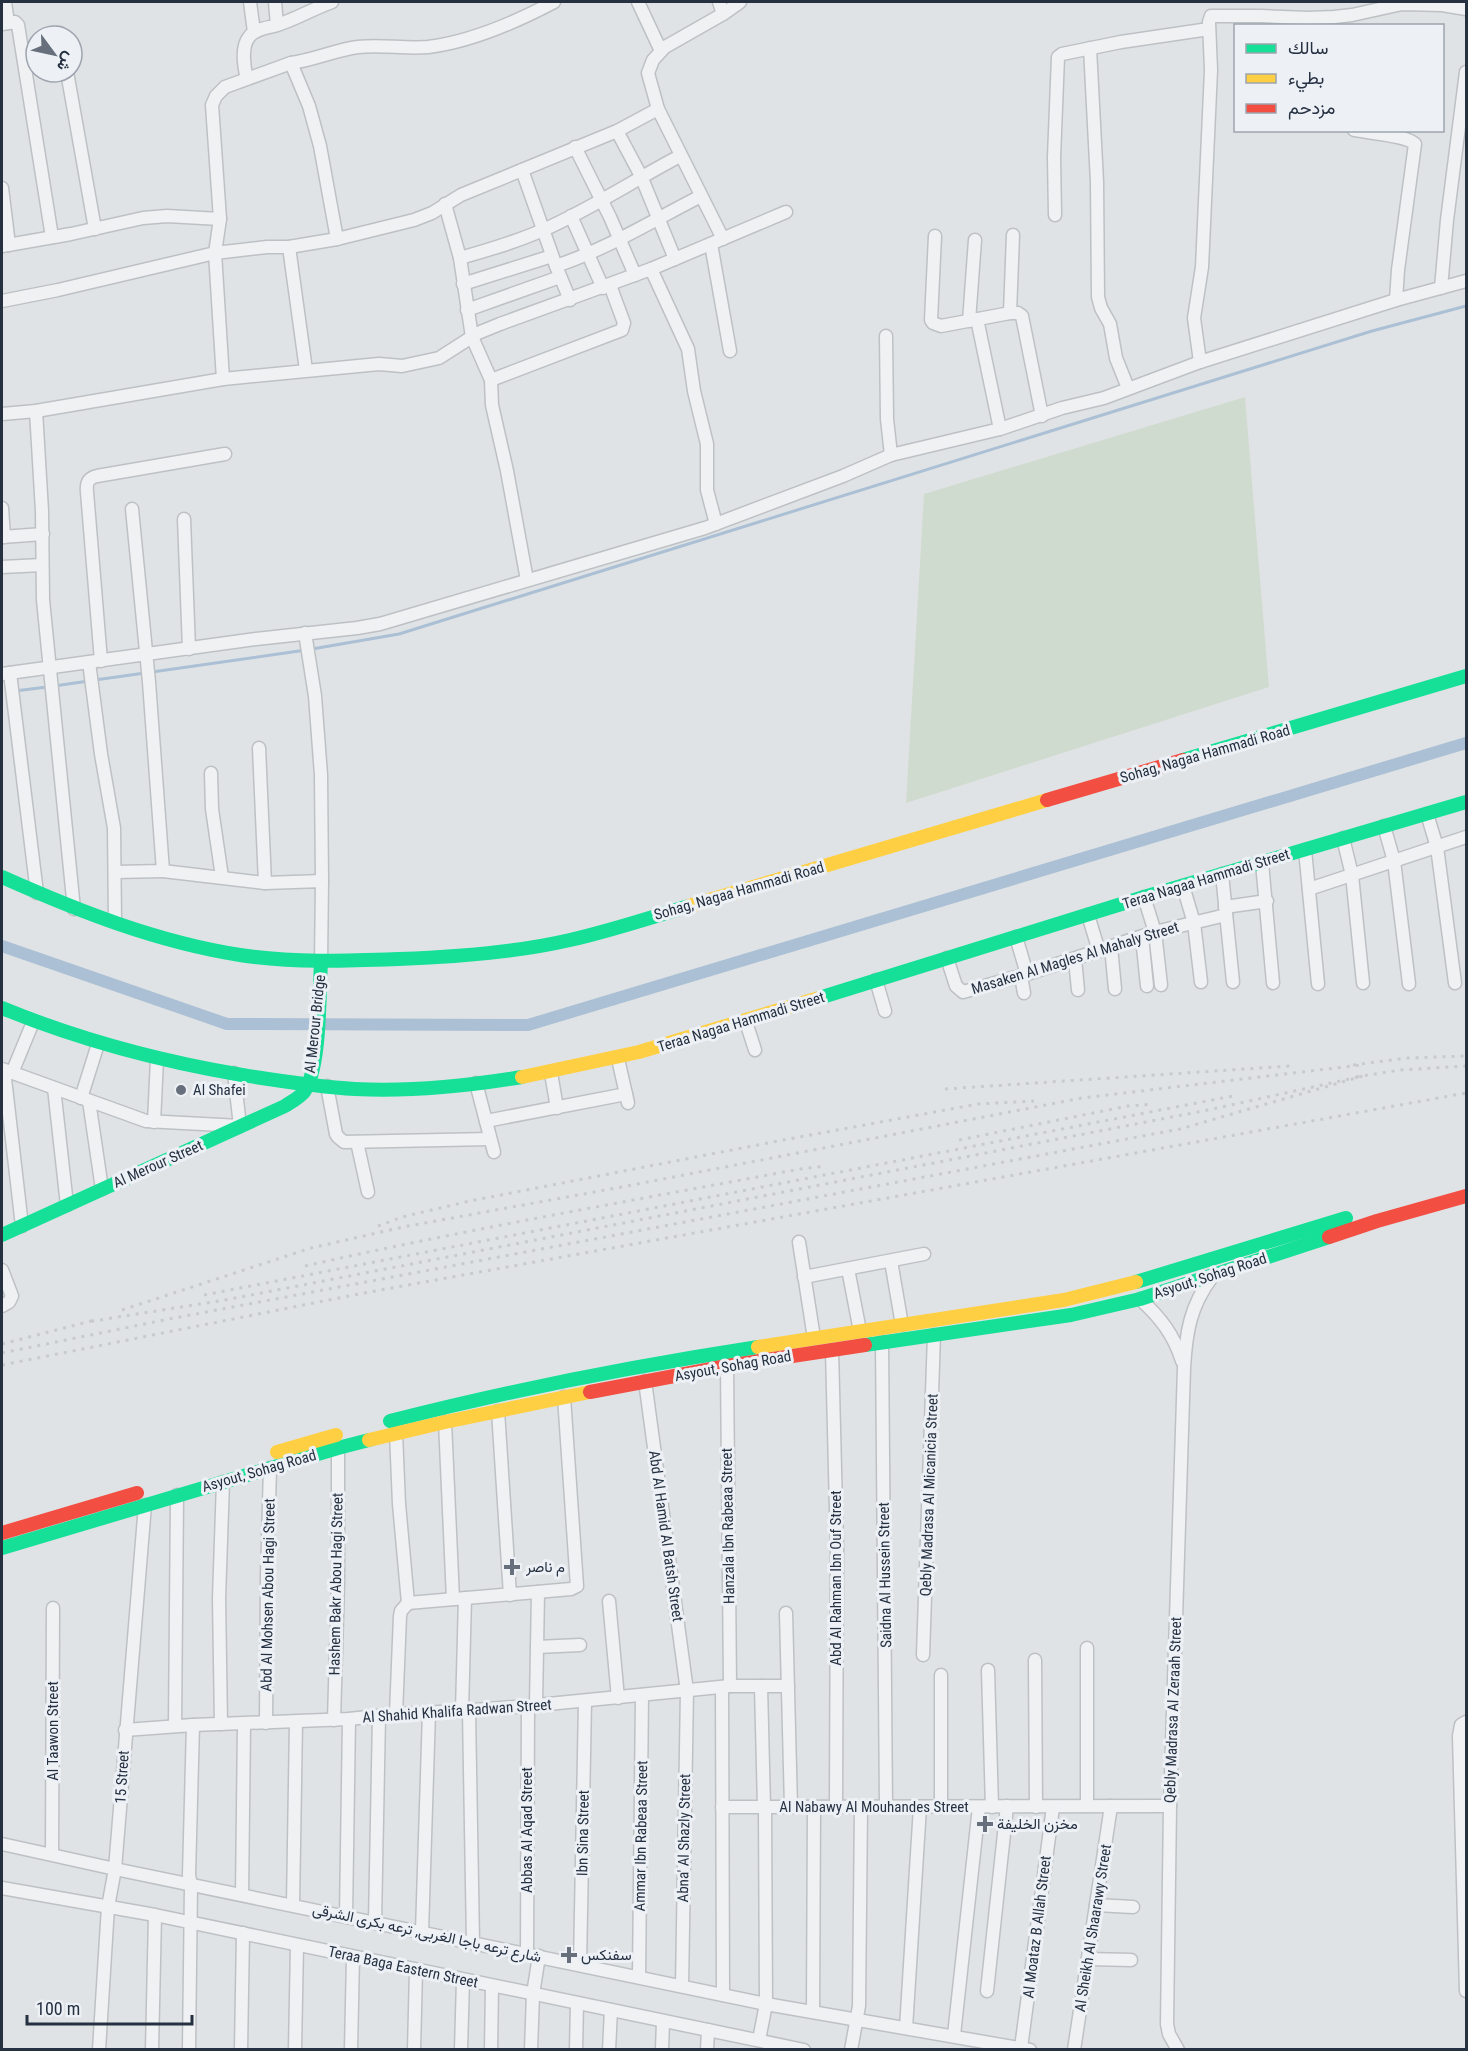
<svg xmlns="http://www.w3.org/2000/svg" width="1468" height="2051" viewBox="0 0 1468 2051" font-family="'Roboto Condensed',Vazirmatn,sans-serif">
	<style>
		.green { fill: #d0dbcf }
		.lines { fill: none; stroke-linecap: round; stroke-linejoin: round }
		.stream { stroke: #abc0d4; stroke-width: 3 }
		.canal { stroke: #abc0d4; stroke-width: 12 }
		.street-casing { stroke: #bec1c4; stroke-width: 15 }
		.street { stroke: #eff1f3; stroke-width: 12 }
		.fast { stroke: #16e098; stroke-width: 14 }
		.slow { stroke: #ffcf43; stroke-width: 14 }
		.jam { stroke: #f24e42; stroke-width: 14 }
		.rail { stroke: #c8cace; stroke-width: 3; stroke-dasharray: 3 6; stroke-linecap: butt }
		.poi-dot { fill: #666f7b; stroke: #edf1f6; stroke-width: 2 }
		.labels { text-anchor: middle; stroke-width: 6; stroke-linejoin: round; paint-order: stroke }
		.street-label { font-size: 15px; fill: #253041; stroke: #edf1f6 }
		.poi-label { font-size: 15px; fill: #253041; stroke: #edf1f6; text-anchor: start }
	</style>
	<rect width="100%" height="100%" fill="#e0e3e6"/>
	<!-- green -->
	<polygon class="green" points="1245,397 1269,687 906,803 924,494"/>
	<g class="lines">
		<!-- stream -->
		<g class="stream">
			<polyline points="312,649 399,634 1372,331 1466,306"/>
			<polyline points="152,672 306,650"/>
			<polyline points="95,680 145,673"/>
			<polyline points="54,686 89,681"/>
			<polyline points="15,691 47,687"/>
		</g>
		<!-- canal -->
		<polyline class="canal" points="2,946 227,1024 528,1025 1466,743"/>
		<defs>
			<g id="street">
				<polyline points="5,2 8,23"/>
				<polyline points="250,2 254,32"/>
				<polyline points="275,2 277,25"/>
				<polyline points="638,2 661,51"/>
				<polyline points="719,2 723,14"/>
				<polyline points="2,24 15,22 18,25 52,237"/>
				<polyline points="60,33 60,36"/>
				<polyline points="1090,48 1097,182 1098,297 1101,308 1110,324 1116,358 1128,388"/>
				<path d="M 291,63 C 314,60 335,50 358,47 C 381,44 404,49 428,47 C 470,42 516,22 554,2"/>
				<polyline points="67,72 95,229"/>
				<path d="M 247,79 C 244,67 241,47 249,37 C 255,29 266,28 274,26 C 295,20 312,9 332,2"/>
				<path d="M 1354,130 C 1368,133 1406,135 1415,144 L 1398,270 L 1396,300"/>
				<polyline points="617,131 641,176 675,259"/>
				<polyline points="575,147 610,217 635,275"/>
				<polyline points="522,170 556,266 570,300"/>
				<polyline points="2,188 9,245"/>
				<polyline points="445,204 460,258 472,337 491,380 492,405 507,471 527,580"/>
				<polyline points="1055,215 1054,157 1058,57 1062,54 1121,42 1209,29"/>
				<polyline points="571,216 603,288"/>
				<polyline points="935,236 931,320 933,323 941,326 1010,313 1018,313 1022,316 1042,416"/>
				<polyline points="723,239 658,109 648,73 653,60 665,47 723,14 740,2"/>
				<polyline points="711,244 730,351"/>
				<polyline points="2,246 71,234 143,218 167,216 220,219"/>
				<polyline points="289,247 306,370"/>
				<path d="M 460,258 C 488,250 516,242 543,230 C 591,209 634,180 680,156"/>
				<path d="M 556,266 C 609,248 652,221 701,196"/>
				<polyline points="651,269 786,212"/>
				<polyline points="463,284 552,256"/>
				<polyline points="1441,288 1447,220 1466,72"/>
				<polyline points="2,301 58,290 215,253 267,247 289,247 337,239 414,220 432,213 461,195 617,131 658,109"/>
				<polyline points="467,310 560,277"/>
				<polyline points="1010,313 1013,235"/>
				<polyline points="977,319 1000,429"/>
				<polyline points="969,321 975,240"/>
				<polyline points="886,336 887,419 891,455"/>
				<polyline points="1200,362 1194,318 1202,267 1211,70 1209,22 1211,16 1261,16 1308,18 1334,17 1352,15 1402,4 1442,5 1466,9"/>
				<polyline points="223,379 215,253 220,219 212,105 216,96 225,87 291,63 309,106 320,146 337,239"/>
				<polyline points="491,380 622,330 624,323 610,285"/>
				<polyline points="36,411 42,511 43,600 74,909"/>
				<polyline points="2,414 36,411 223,379 379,364 402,366 439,358 478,333 500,324 651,269 688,349 694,391 707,444 707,490 716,524"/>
				<polyline points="2,508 4,537"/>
				<polyline points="184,519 189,649"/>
				<polyline points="2,537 43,534"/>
				<polyline points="2,567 42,565"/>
				<polyline points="305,633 315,696 321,775 322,881"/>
				<path d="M 101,661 L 87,492 C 86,483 88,478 97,476 L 225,454"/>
				<polyline points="89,662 101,754 114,828 115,922"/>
				<polyline points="10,673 37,893"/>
				<polyline points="2,674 256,639 357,628 380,624 705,528 843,476 891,455 1000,429 1062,408 1104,398 1200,362 1396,300 1466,281"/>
				<polyline points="259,748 265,883"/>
				<polyline points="211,773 212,809 222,877"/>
				<polyline points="1427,814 1437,847 1455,983"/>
				<polyline points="1384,826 1394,861 1409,984"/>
				<polyline points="1343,838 1352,875 1363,983"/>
				<polyline points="1305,850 1318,984"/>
				<polyline points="1262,863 1273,983"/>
				<polyline points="163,871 265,883 322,881 321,962"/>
				<polyline points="115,872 163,871 149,682 132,509"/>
				<polyline points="1222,874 1233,982"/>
				<polyline points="1183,886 1194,923 1201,982"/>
				<polyline points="1309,889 1466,837"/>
				<polyline points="1144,897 1155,932 1161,985"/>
				<polyline points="1225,907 1267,901"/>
				<polyline points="1088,915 1099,951"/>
				<polyline points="1016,937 1027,974"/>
				<polyline points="1142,937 1147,986"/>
				<polyline points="1111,947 1115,989"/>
				<polyline points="947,958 956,986 963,992 1027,974 1155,932 1226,915"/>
				<polyline points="1075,959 1078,990"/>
				<polyline points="1021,976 1024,993"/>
				<polyline points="876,980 885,1011"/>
				<polyline points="746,1022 755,1050"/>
				<polyline points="618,1059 628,1103"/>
				<polyline points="2,1069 146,1121 240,1126 234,1073"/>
				<polyline points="4,1070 22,1226"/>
				<polyline points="12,1073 33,1022"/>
				<polyline points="551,1073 557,1108"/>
				<polyline points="476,1083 494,1152"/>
				<polyline points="327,1086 336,1134 338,1137 344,1142 490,1139"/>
				<polyline points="54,1088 67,1205"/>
				<polyline points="81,1098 98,1044"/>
				<polyline points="89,1101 102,1189"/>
				<polyline points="486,1121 626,1094"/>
				<polyline points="154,1122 157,1059"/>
				<polyline points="357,1142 368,1192"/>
				<polyline points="799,1242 814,1338"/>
				<polyline points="891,1261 902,1325"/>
				<polyline points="848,1269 860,1331"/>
				<polyline points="2,1270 12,1296 9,1302 2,1306"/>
				<polyline points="804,1277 924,1254"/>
				<path d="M 1140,1299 C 1160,1317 1174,1335 1182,1361"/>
				<polyline points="882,1342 886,1807"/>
				<polyline points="832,1350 837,1549 836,1807"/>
				<polyline points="727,1366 730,1686"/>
				<polyline points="645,1381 687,1691 682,1986"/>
				<polyline points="498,1411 510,1595"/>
				<polyline points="445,1422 453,1599"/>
				<polyline points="396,1433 399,1504 408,1603"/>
				<polyline points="609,1601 618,1698"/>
				<polyline points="408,1603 571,1589 577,1586 564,1397"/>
				<polyline points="786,1613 791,1807"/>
				<polyline points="537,1647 580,1645"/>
				<polyline points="1087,1648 1087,1806"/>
				<polyline points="923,1655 934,1335"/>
				<polyline points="1035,1660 1036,1807"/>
				<polyline points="988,1670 992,1807"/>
				<polyline points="941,1675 941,1807"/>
				<polyline points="761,1686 764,1807"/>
				<polyline points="722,1687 723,1995"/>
				<polyline points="536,1705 538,1592"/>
				<polyline points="462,1711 465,1598"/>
				<polyline points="469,1711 473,1942"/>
				<polyline points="396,1714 400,1616 401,1611 408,1603"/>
				<polyline points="334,1720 338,1583 338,1448"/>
				<polyline points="1466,1722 1461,1725 1459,1736 1466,1991"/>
				<polyline points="266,1723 267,1576 270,1468"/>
				<polyline points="221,1724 219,1598 223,1482"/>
				<polyline points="175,1726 177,1495"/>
				<polyline points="125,1730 193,1725 349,1719 396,1714 462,1711 528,1706 730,1686 788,1686"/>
				<polyline points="722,1807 1170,1806"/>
				<polyline points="2,1844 115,1869 766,2004 1030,2050"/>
				<polyline points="52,1854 53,1608"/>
				<polyline points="2,1888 155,1915 804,2050"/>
				<polyline points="242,1895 244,1724"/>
				<polyline points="293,1905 296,1722"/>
				<polyline points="1096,1905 1133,1907"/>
				<polyline points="346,1916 349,1719"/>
				<polyline points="375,1922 379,1716"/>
				<polyline points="422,1932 429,1712"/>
				<polyline points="527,1954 528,1706"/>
				<polyline points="1088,1959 1131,1960"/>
				<polyline points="580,1965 585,1701"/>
				<polyline points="639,1977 642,1695"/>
				<polyline points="987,1991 1007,1806"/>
				<polyline points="813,2012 814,1807"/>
				<polyline points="906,2028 920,1807"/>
				<polyline points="954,2035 979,1807"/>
				<polyline points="759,2040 766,2004 765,1807"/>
				<polyline points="1021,2048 1053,1807"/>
				<polyline points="99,2050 108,1907 115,1869 145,1505"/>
				<polyline points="152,2050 155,1915"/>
				<polyline points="189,2050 191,1885 189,1875 193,1725"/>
				<polyline points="241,2050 243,1933"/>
				<polyline points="295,2050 297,1945"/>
				<polyline points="351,2050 353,1957"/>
				<polyline points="414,2050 416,1970"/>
				<polyline points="461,2050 463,1980"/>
				<polyline points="491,2050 492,1986"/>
				<polyline points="531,2050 533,1994 539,1956"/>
				<polyline points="576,2050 577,2003"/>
				<polyline points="609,2050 611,2010"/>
				<polyline points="662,2050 663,2021"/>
				<polyline points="707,2050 708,2030"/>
				<polyline points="851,2050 859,2006 861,1807"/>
				<polyline points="1074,2050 1111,1806"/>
				<path d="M 1178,2050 L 1169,2034 L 1167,2024 L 1170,1806 L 1184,1368 C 1186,1333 1190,1306 1212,1277"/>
			</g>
		</defs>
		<!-- street casing -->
		<use href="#street" class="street-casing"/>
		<!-- street -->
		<use href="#street" class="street"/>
		<!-- fast -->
		<g class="fast">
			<polyline points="1183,760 1466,676"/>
			<path d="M 2,877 C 78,911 157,942 240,955 C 293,963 345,961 399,959 C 456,957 514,953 570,940 C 610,931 649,918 689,906"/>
			<polyline points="819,998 1144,897 1466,802"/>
			<path d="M 2,1008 C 80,1040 159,1061 242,1075 C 280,1081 317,1087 355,1089 C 410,1092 467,1086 522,1077"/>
			<path d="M 2,1235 L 285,1106 C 291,1102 299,1098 304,1092 C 321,1068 319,993 321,962"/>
			<polyline points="1136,1282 1346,1218"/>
			<polyline points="865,1345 1071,1315 1140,1299 1329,1237"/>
			<path d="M 390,1421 C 511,1390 634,1366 758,1347"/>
			<polyline points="2,1548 338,1448 369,1440"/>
		</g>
		<!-- slow -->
		<g class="slow">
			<polyline points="689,906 1047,800"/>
			<polyline points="522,1077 639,1052 819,998"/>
			<polyline points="758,1347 1064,1300 1136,1282"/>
			<polyline points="369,1440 445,1422 590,1392"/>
			<polyline points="277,1452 336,1435"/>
		</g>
		<!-- jam -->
		<g class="jam">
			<polyline points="1047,800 1183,760"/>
			<polyline points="1329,1237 1377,1221 1466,1196"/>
			<polyline points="590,1392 727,1366 865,1345"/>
			<polyline points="2,1533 137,1493"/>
		</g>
		<!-- rail -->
		<g class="rail">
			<polyline points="1353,1065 1408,1058 1466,1056"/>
			<polyline points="1356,1077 1400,1070 1466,1066"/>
			<polyline points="945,1089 1290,1066"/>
			<polyline points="959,1140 1128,1106 1153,1104"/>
			<polyline points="378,1226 402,1217 470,1201 778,1141 978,1104 1034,1101"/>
			<path d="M 305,1266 C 469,1229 635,1200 800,1169 L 826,1166"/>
			<polyline points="204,1295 1238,1095"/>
			<polyline points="122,1310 311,1248 403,1227 627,1186 1082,1098 1361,1065"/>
			<polyline points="2,1344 95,1320"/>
			<polyline points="2,1353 169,1319 1180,1129 1363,1076 1208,1110 225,1300 87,1322"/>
			<polyline points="2,1365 364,1293 1466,1093"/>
		</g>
	</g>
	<!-- markers -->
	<g class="poi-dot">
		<circle cx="181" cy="1090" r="6"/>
		<path d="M509 1558h6v6h6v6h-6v6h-6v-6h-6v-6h6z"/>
		<path d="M982 1815h6v6h6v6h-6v6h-6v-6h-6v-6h6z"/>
		<path d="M566 1946h6v6h6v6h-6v6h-6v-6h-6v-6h6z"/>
	</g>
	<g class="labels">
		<!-- street labels -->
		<g class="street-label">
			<text transform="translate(1205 754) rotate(-16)" y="5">Sohag, Nagaa Hammadi Road</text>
			<text transform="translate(1206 879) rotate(-17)" y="5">Teraa Nagaa Hammadi Street</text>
			<text transform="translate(739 891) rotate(-16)" y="5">Sohag, Nagaa Hammadi Road</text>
			<text transform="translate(1075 958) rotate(-17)" y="5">Masaken Al Magles Al Mahaly Street</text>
			<text transform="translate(741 1022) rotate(-17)" y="5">Teraa Nagaa Hammadi Street</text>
			<text transform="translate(315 1024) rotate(-84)" y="5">Al Merour Bridge</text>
			<text transform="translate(158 1164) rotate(-24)" y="5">Al Merour Street</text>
			<text transform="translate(1210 1276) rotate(-18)" y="5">Asyout, Sohag Road</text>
			<text transform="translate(733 1366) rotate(-10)" y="5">Asyout, Sohag Road</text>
			<text transform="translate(259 1471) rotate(-16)" y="5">Asyout, Sohag Road</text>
			<text transform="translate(929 1495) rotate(-88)" y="5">Qebly Madrasa Al Micanicia Street</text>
			<text transform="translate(728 1526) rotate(-91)" y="5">Hanzala Ibn Rabeaa Street</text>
			<text transform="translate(666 1536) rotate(82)" y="5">Abd Al Hamid Al Batsh Street</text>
			<text transform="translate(885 1575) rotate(-91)" y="5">Saidna Al Hussein Street</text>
			<text transform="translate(836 1578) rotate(-90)" y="5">Abd Al Rahman Ibn Ouf Street</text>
			<text transform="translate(336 1584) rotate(-89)" y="5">Hashem Bakr Abou Hagi Street</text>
			<text transform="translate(268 1595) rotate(-89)" y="5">Abd Al Mohsen Abou Hagi Street</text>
			<text transform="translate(1173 1710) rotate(-88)" y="5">Qebly Madrasa Al Zeraah Street</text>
			<text transform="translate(457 1711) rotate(-4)" y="5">Al Shahid Khalifa Radwan Street</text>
			<text transform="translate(53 1731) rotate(-90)" y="5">Al Taawon Street</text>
			<text transform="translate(122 1777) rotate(-86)" y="5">15 Street</text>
			<text x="874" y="1812">Al Nabawy Al Mouhandes Street</text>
			<text transform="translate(527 1830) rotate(-90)" y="5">Abbas Al Aqad Street</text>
			<text transform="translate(583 1833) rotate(-89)" y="5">Ibn Sina Street</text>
			<text transform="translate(641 1836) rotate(-89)" y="5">Ammar Ibn Rabeaa Street</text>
			<text transform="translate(684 1838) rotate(-89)" y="5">Abna' Al Shazly Street</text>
			<text transform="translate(1037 1927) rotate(-83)" y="5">Al Moataz B Allah Street</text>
			<text transform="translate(1093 1928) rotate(-81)" y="5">Al Sheikh Al Shaarawy Street</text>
			<text transform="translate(427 1933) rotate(12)" y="5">شارع ترعه باجا الغربى, ترعه بكرى الشرقى</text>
			<text transform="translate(403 1967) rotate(12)" y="5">Teraa Baga Eastern Street</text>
		</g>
		<!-- poi labels -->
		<g class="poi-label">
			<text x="193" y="1095">Al Shafei</text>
			<text x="526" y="1572">م ناصر</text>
			<text x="997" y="1829">مخزن الخليفة</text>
			<text x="581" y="1960">سفنكس</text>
		</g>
	</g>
	<!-- border -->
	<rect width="1468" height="2051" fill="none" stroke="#253041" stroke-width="6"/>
	<!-- legend -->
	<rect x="1234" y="24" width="210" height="108" fill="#edf1f6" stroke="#9da4ae" stroke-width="1.5"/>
	<rect x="1246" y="44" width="30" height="9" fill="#16e098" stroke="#9da4ae" stroke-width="1.5"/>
	<text x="1288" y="54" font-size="18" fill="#253041">سالك</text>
	<rect x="1246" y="74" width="30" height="9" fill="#ffcf43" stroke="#9da4ae" stroke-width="1.5"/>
	<text x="1288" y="84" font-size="18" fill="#253041">بطيء</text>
	<rect x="1246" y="104" width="30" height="9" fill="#f24e42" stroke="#9da4ae" stroke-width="1.5"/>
	<text x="1288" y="114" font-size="18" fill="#253041">مزدحم</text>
	<!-- north arrow -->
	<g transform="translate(54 54) rotate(123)"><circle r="28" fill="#edf1f6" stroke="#9da4ae" stroke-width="1.5"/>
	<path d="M0-4.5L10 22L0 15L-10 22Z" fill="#666f7b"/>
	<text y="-9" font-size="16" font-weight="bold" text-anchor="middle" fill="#253041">ش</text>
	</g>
	<!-- scale -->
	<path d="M27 2015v9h165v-9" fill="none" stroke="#253041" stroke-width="3"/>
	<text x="36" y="2015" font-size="18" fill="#253041" stroke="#edf1f6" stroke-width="4.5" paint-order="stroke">100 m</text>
</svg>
